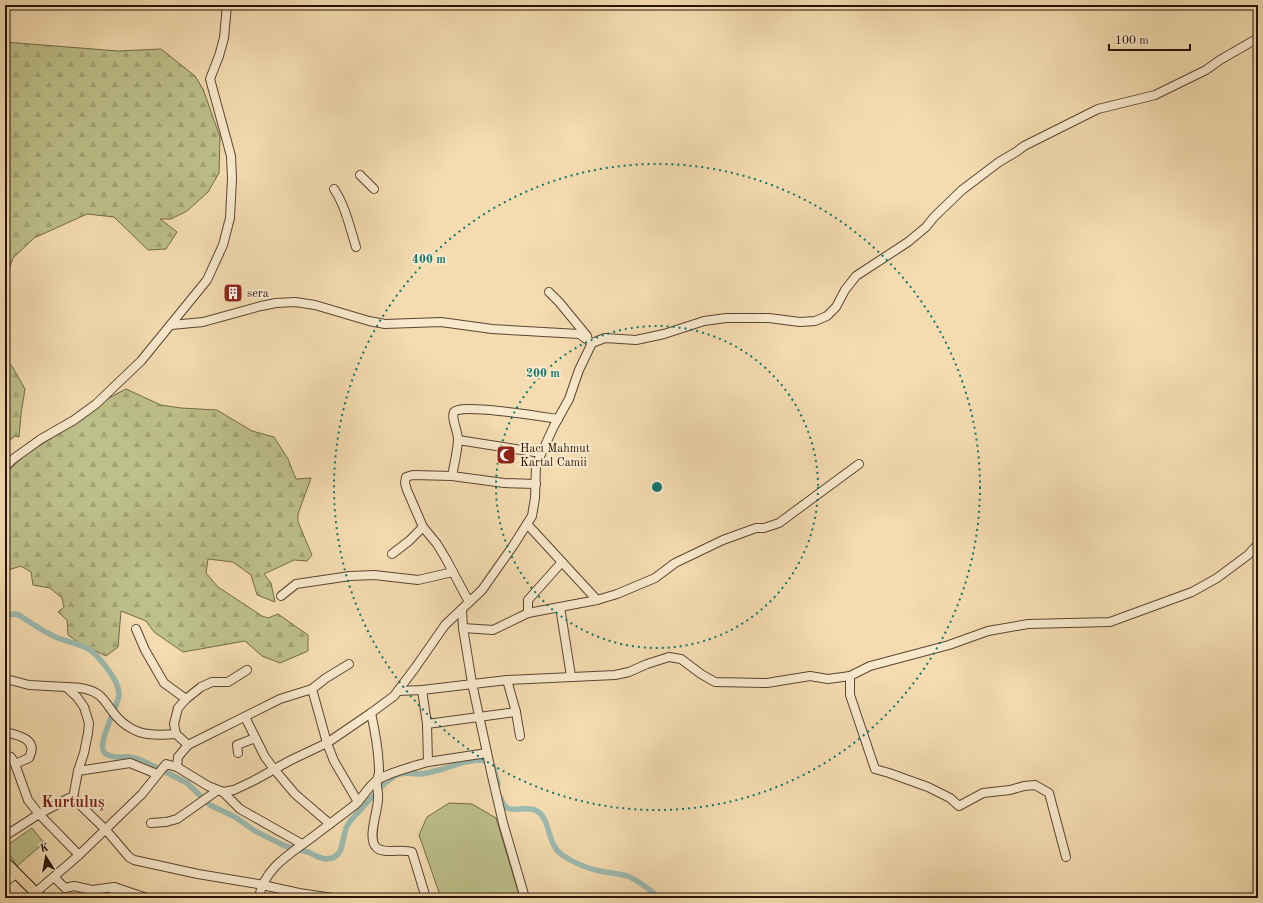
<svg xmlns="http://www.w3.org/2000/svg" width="1263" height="903" viewBox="0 0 1263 903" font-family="'Old Standard TT',serif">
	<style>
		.forest { fill: url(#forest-firs); stroke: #726a48 }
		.park { fill: #bdc08a; stroke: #726a48 }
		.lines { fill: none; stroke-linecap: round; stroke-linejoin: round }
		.canal { stroke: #9cbab0; stroke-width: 5.5 }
		.minor-casing { stroke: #5a4530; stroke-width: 10 }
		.major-casing { stroke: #271306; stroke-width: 12 }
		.minor { stroke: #f8e8cc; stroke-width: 8 }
		.major { stroke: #f4dcb0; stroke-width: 10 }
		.ring { fill: none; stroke: #0f766e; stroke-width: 2; stroke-dasharray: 2 4 }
		.labels { text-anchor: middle; stroke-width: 4; stroke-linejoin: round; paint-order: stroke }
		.poi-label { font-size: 12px; fill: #271306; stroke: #f8e8cc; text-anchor: start }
		.district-label { font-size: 16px; font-weight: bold; fill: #7a1f14; stroke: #f8e8cc }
		.centre { fill: #0f766e; stroke: #f8e8cc; stroke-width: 2 }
		.ring-label { font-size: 12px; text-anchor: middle; font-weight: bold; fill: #0f766e; stroke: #f8e8cc; stroke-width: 4; stroke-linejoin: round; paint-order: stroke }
	</style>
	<defs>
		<pattern id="forest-firs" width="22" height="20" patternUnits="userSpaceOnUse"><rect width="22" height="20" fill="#bdc08a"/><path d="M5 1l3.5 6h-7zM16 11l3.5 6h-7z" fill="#a2a476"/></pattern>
	</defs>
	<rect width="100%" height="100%" fill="#f4dcb0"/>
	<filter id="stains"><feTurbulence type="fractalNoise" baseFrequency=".005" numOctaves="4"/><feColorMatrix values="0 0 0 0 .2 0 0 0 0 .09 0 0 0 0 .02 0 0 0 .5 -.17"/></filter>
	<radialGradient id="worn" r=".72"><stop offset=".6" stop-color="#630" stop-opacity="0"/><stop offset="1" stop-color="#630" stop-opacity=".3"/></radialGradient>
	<!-- forest -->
	<g class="forest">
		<polygon points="5,42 118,51 161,49 195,76 203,89 220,137 219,173 208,192 187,211 171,219 160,219 177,232 166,249 148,250 114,217 87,214 34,238 13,258 5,281"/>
		<polygon points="5,361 12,366 25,389 21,414 19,437 15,436 5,444"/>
		<polygon points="126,389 161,405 181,408 217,410 252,431 274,437 288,459 296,479 311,478 298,514 298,522 312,555 307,561 294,560 264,574 271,583 275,602 257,595 251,575 233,562 208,559 206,573 218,587 262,616 268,618 278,614 308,635 308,651 280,663 262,656 245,641 183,652 154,632 146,621 121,611 118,647 106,656 79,643 68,635 67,620 58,612 64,607 62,598 50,588 33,585 31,572 21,566 5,571 5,474 25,455 77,422 105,400"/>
	</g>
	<!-- park -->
	<g class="park">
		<polygon points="449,803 472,804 496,818 520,898 441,898 419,835 427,817"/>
		<polygon points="32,828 44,843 17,866 5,847"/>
	</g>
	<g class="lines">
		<!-- canal -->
		<g class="canal">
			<path d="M 5,615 L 14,614 L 19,615 C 32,624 44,632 58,638 C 68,642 81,644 90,650 C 99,656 107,668 113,677 C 116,682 119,689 119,695 C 118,707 94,747 106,754 C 114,759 122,756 130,757 C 139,758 148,764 156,767"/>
			<polyline points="166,772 187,783 210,805 235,817 255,831 285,846 308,852 318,857 325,859 333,858 338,854 341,849 346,828 351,820 385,783 396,775 404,773 420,774 427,773 443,769 465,762 479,760 486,761 493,766 498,784"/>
			<path d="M 501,798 C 506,819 524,803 537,811 C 551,819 546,843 562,855 C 574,863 591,870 605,872 C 612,873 620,874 627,876 C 639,880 649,890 660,898"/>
		</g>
		<defs>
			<g id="minor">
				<polyline points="360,175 374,189"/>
				<path d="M 334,189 C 345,205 350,228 356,247"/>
				<polyline points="549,292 559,302 587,336"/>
				<polyline points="171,325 203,322 261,306 276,303 295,302 315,305 369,321 385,324 441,322 492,329 579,334 592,343"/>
				<polyline points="458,440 541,453"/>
				<polyline points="5,467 13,459 41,439 74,420 96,404 141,361 207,280 223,245 230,218 232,179 231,156 210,79 219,56 224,38 227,5"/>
				<path d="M 452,476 C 454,465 458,449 458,439 C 458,432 451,418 454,412 C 459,403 545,417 558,419"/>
				<polyline points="527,524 597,600"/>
				<polyline points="392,554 409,541 423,527"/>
				<polyline points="281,596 296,584 350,576 374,575 418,580 453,572"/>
				<polyline points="469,602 446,559 437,544 423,527 407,490 405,483 406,477 413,475 452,476 504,483 536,484"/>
				<polyline points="560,607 571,676"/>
				<polyline points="462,610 463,628 472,683 492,776 503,823 525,898"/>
				<polyline points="528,613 528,600 562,562"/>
				<polyline points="463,628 493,630 528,613 597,600 617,594 655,578 675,563 723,540 756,528 764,528 779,523 859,464"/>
				<polyline points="136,629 145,650 164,683 186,699"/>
				<polyline points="850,676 850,695 875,769 889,773 928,787 950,798 959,806 983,793 1010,790 1024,786 1035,785 1049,793 1066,857"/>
				<polyline points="5,680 10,680 29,685 66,687 77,697 84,707 89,723 88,733 84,753 78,771 73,798"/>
				<polyline points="507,680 516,712 520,736"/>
				<path d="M 66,687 C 77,687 90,688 99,695 C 106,701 110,709 116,716 C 122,723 131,729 139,732 C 150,736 164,735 176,734 L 188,745"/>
				<polyline points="312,689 326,678 349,664"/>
				<polyline points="398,691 422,690 507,680 615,675 629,672 647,664 669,657 681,659 701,674 715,682 767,683 810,676 828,679 850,676 870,666 949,645 988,631 1028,624 1110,622 1192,592 1217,578 1248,555 1258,544"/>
				<path d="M 371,713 C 375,731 379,754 379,772 C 379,775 377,778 377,781 C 376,787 379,793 378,799 C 378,811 367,838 376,847 C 383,855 402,848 412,852 L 426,898"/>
				<polyline points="245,717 265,757 274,769 295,794 330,824"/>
				<polyline points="427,724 516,712"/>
				<path d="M 5,732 C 18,735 39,739 29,758 L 15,764"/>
				<polyline points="176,734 174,724 178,708 186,699 201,687 212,682 228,682 247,670"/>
				<polyline points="238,753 237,745 255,738"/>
				<polyline points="5,755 11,757 15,764 28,800 39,814 79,855"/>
				<polyline points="428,762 487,753"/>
				<polyline points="177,767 178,757 188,745 280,699 312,689 327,743 334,761 358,802"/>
				<polyline points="78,771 130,763 157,774"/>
				<polyline points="223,792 240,809 302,844"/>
				<polyline points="151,823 166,822 177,819 218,790"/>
				<polyline points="5,836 39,814 69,798 73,798 106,830 129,857 134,860 198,874 258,884 299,893 333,898"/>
				<polyline points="54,877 65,888 74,886 92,890 114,887 147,898"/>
				<polyline points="5,882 16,874"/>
				<polyline points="35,893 79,855 142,794 166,764 177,767 208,786 223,792 234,790 253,781 291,760 327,743 371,713 394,696 415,668 445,625 482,590 513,546 532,516 535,498 536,465 554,426 569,399 579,370 592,343 605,338 636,340 664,334 704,321 726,318 769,318 800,322 815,321 827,316 836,307 845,290 856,276 908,242 926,227 934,217 962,190 999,162 1016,152 1024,146 1098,109 1155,95 1206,70 1220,60 1258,38"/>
				<polyline points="113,898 114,887"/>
				<path d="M 259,898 C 263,868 293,852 314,836 C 328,825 342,815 356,804 C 363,797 368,787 376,781 C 386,773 415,766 428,762 L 427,724 L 422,690"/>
			</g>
			<polyline id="major" points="5,862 41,898"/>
		</defs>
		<!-- minor casing -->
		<use href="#minor" class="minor-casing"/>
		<!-- major casing -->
		<use href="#major" class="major-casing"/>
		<!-- minor -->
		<use href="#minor" class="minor"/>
		<!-- major -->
		<use href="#major" class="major"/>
	</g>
	<!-- distance rings -->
	<g class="ring">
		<circle cx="657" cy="487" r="161"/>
		<circle cx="657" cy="487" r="323"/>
	</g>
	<!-- icons -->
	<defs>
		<symbol id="building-square" viewBox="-11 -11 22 22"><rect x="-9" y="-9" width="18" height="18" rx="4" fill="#8f2418" stroke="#f8e8cc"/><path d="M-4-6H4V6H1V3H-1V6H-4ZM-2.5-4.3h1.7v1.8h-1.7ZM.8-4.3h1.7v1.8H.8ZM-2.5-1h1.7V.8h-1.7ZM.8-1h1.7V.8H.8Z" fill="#fff"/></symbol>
		<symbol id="mosque-square" viewBox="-11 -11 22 22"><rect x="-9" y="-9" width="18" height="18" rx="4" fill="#8f2418" stroke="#f8e8cc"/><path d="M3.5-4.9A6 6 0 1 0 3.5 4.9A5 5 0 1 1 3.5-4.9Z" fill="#fff"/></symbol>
	</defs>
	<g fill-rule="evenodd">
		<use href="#building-square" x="222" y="282" width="22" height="22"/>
		<use href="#mosque-square" x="495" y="444" width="22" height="22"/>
	</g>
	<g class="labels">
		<!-- poi labels -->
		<g class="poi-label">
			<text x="247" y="297">sera</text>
			<text x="520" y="452">Hacı Mahmut<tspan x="520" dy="14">Kartal Camii</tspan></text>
		</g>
		<!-- district labels -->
		<g class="district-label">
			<text x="73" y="807">Kurtuluş</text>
		</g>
	</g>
	<circle cx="657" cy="487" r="6" class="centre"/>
	<g class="ring-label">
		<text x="429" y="263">400 m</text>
		<text x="543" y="377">200 m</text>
	</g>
	<!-- margin -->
	<rect width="1263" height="903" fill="none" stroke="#f4dcb0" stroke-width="20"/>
	<rect x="6" y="6" width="1251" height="891" fill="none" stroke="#271306" stroke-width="2"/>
	<rect x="10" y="10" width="1243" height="883" fill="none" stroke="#271306"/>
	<!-- north arrow -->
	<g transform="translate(46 857) rotate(349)" stroke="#f8e8cc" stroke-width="3" paint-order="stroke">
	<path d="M0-3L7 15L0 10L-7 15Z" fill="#271306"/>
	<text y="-6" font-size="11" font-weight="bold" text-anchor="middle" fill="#271306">K</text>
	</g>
	<!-- scale -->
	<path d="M1109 44v6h81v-6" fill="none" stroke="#271306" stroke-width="2"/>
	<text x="1115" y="44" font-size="12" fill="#271306" stroke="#f8e8cc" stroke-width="3" paint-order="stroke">100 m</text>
	<rect width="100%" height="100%" filter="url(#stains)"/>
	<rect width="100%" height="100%" fill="url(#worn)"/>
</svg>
